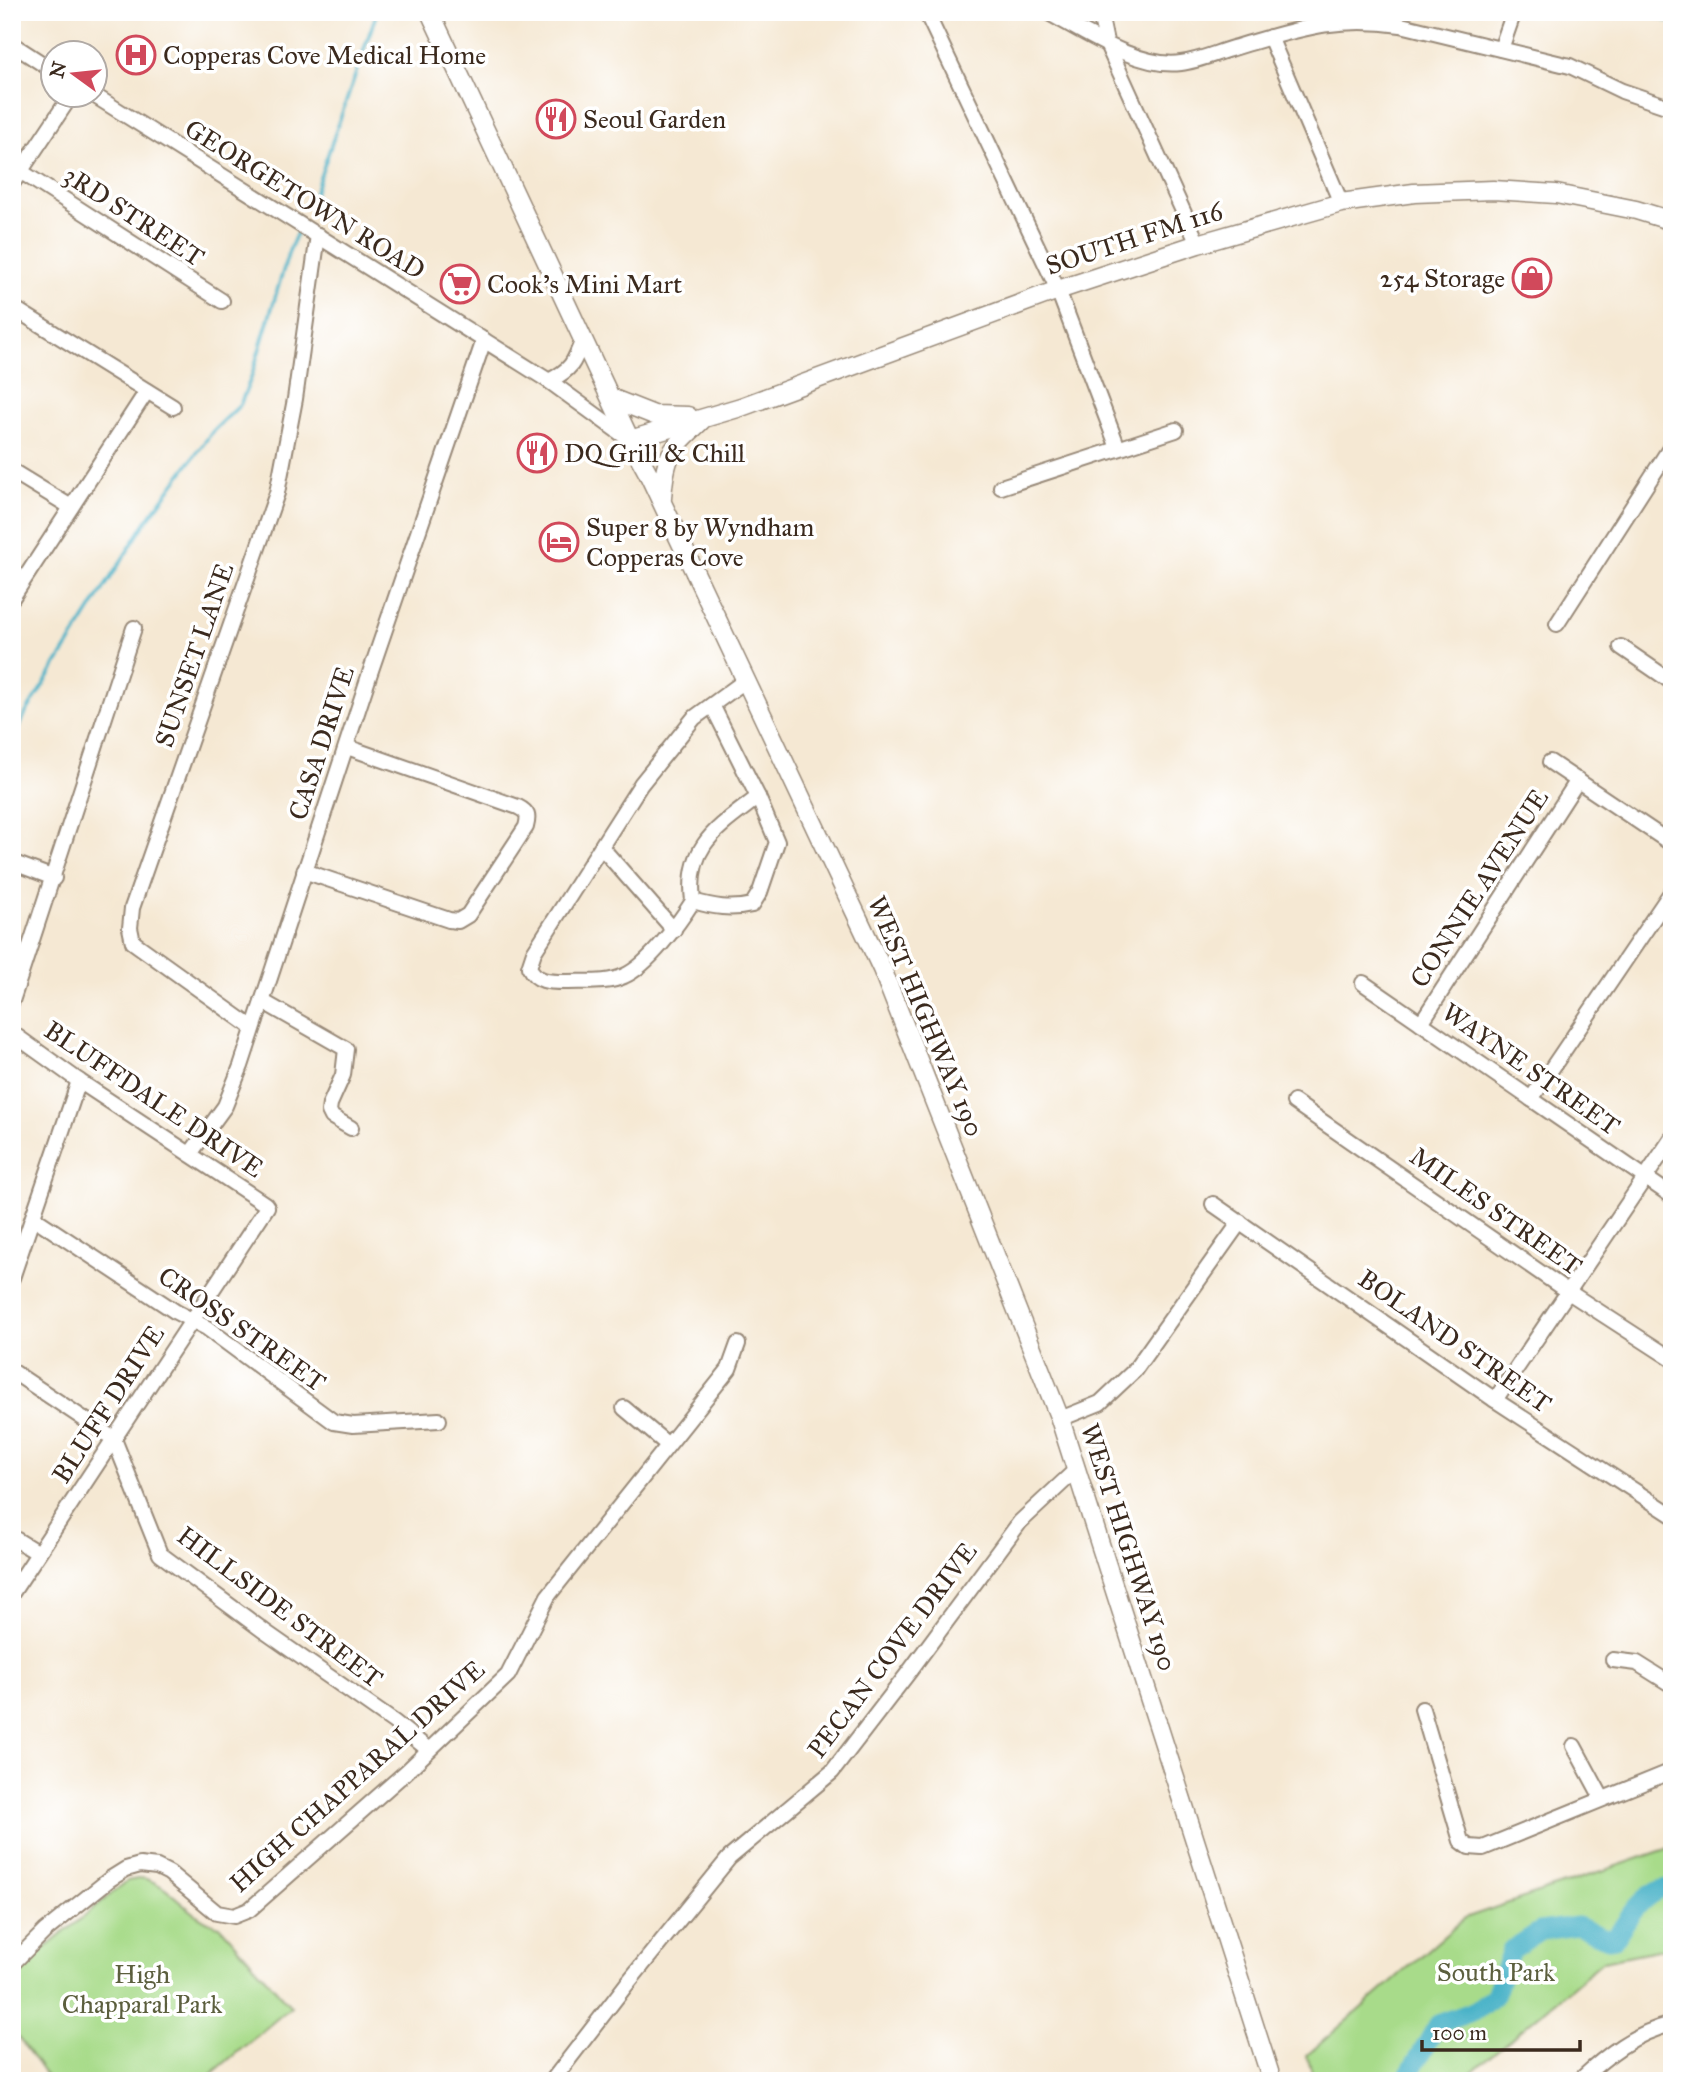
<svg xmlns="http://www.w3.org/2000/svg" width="1684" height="2093" viewBox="0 0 1684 2093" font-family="'IM FELL Great Primer',serif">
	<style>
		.green { fill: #a8db8a; stroke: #728254; stroke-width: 2 }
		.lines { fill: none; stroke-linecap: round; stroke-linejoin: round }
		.stream { stroke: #4ab2c8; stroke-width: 3.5 }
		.river { stroke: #4ab2c8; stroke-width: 19 }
		.minor-casing { stroke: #988978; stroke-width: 18 }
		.major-casing { stroke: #988978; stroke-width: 21 }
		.minor { stroke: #fff; stroke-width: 14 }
		.major { stroke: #fff; stroke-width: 18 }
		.labels { text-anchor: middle; stroke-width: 7; stroke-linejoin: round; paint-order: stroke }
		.poi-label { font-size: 26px; fill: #3b2a1e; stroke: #fff; text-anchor: start }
		.street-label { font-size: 26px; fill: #3b2a1e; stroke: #fff }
		.park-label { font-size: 26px; fill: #5c5f3e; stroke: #fff }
	</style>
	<rect width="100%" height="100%" fill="#fff"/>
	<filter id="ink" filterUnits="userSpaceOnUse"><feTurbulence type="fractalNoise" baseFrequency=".0143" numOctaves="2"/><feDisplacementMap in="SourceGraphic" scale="14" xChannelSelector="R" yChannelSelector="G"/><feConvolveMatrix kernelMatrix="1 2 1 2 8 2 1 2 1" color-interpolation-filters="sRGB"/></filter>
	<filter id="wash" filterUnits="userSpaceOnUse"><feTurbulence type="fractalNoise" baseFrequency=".00686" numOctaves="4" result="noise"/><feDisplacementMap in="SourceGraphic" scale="28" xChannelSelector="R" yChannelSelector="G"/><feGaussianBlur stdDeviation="1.57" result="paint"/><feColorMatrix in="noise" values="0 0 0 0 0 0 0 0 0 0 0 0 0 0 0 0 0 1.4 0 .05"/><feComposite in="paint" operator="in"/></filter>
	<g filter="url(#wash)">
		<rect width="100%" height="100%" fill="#f5e8d3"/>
		<!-- green -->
		<g class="green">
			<polygon points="1672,1847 1672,1947 1603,1961 1461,2081 1314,2081 1307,2055 1465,1918"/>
			<path d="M 143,1878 C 175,1887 189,1919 220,1926 L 291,2007 L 203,2081 L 50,2081 L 12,2029 L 12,1975 L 127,1881 Z"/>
		</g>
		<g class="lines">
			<!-- stream -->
			<g class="stream">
				<polyline points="1640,12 1672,22"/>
				<polyline points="310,206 377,12"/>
				<polyline points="12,739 27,711 145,523 213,431 240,405 251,378 289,251 297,233"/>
			</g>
			<!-- river -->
			<path class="river" d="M 1405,2081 L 1438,2024 L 1477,2010 L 1495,1995 L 1511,1950 L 1540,1931 L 1577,1926 L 1608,1939 L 1615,1938 C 1629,1918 1644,1888 1672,1888"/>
		</g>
	</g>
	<g filter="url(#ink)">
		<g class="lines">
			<defs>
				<g id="minor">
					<polyline points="926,12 1058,290 1118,448"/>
					<path d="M 1047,12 C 1083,31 1139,69 1181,63 C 1198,61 1216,53 1233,48 C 1296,30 1334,15 1401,25 L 1570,66 L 1622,91 L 1672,108"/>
					<polyline points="1103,12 1102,23 1106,42 1198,244"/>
					<polyline points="1270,37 1341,203"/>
					<polyline points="12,44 52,70"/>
					<polyline points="1501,49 1514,12"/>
					<polyline points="92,94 549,381 630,440"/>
					<polyline points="20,171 222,301"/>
					<polyline points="12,184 72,94"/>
					<polyline points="12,307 173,407"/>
					<path d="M 549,381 C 572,369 574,363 583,339"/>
					<polyline points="12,471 71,507"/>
					<polyline points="1001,487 1176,430"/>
					<polyline points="12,598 147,391"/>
					<polyline points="1557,624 1672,445"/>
					<polyline points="1621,647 1672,682"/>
					<path d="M 746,680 L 694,718 L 641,784 L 534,952 L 529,967 C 536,982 549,982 565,982 C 584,981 607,984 624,976 C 648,966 679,923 693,901 C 686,845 718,828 758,797"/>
					<polyline points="1550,762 1672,844"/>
					<polyline points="602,848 674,930"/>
					<polyline points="14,863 54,878"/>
					<path d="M 304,871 L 449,920 L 458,921 L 468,915 L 526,827 C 529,816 528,812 518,807 L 347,747"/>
					<path d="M 693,901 C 713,907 731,910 752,905 L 760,892 L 777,842 L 758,797 L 712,705"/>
					<polyline points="1363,983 1672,1196"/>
					<polyline points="12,1001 134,628"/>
					<polyline points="262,1001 346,1049 343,1075 330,1104 329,1111 332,1117 351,1128"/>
					<polyline points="1421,1023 1578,780"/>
					<polyline points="253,1028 133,942 130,928 132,908 277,493 295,399 318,235"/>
					<polyline points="12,1033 79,1081 265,1204 267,1207 12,1593"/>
					<polyline points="1531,1099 1672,891"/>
					<polyline points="1294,1102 1567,1291 1672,1359"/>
					<polyline points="190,1154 225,1106 241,1066 370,673 484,340"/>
					<polyline points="1213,1204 1495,1400 1672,1515"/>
					<polyline points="34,1218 176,1312 207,1328 334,1422 353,1425 439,1420"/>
					<polyline points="12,1278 79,1081"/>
					<polyline points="12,1371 114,1439 160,1554 264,1631 394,1722 429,1750"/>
					<polyline points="1495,1400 1672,1138"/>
					<polyline points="624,1408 668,1445"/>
					<polyline points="1060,1419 1100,1403 1134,1371 1240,1222"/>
					<polyline points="12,1537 38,1553"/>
					<polyline points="1613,1660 1637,1663 1672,1685"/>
					<polyline points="1422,1709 1461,1841 1469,1847 1483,1848 1672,1771"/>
					<polyline points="1574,1746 1602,1798"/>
					<polyline points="12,1964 45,1931 110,1879 126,1869 140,1865 157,1867 169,1873 217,1913 234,1916 249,1910 406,1772 508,1675 548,1596 729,1369 738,1344"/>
					<polyline points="552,2081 626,1985 729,1858 832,1772 909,1672 1020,1522 1077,1469"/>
					<path d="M 1579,2081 C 1607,2055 1634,2033 1672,2024"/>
				</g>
				<g id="major">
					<polyline points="430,12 630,440 648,473 882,969 1060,1419 1272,2081"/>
					<polyline points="611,398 654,415 688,416"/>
					<polyline points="630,440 741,407 1058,290 1198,244 1341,203 1414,193 1493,190 1556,194 1636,210 1672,221"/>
					<path d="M 662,498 C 665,455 670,450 701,421"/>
				</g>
			</defs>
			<!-- minor casing -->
			<use href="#minor" class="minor-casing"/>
			<!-- major casing -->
			<use href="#major" class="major-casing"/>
			<!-- minor -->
			<use href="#minor" class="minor"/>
			<!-- major -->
			<use href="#major" class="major"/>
		</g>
	</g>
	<!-- icons -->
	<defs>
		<symbol id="hospital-ring" viewBox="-11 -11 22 22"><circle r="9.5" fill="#fff" stroke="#d1495b" stroke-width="1.5"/><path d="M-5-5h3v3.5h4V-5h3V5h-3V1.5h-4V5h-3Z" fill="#d1495b"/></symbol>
		<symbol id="restaurant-ring" viewBox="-11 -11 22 22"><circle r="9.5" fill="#fff" stroke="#d1495b" stroke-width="1.5"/><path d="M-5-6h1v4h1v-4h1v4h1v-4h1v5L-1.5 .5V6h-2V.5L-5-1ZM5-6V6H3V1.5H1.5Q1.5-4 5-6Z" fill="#d1495b"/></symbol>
		<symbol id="shop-ring" viewBox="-11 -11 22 22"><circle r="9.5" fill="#fff" stroke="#d1495b" stroke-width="1.5"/><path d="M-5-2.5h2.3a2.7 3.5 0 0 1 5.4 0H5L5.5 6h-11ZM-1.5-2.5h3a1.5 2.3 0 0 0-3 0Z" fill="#d1495b"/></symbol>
		<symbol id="supermarket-ring" viewBox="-11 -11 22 22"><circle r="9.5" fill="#fff" stroke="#d1495b" stroke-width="1.5"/><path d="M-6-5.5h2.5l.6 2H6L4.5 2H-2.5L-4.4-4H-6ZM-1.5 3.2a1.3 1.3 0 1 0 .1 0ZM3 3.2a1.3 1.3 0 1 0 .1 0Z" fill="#d1495b"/></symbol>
		<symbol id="hotel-ring" viewBox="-11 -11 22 22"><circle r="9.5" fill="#fff" stroke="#d1495b" stroke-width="1.5"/><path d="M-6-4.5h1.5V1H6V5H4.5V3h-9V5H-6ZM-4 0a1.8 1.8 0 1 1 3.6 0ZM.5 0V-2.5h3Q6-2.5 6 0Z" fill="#d1495b"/></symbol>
	</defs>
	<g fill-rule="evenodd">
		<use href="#hospital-ring" x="114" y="33" width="44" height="44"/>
		<use href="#restaurant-ring" x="534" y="97" width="44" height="44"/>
		<use href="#shop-ring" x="1510" y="256" width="44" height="44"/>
		<use href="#supermarket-ring" x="438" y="262" width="44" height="44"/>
		<use href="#restaurant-ring" x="515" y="431" width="44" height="44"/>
		<use href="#hotel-ring" x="537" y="520" width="44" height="44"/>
	</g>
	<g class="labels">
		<!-- poi labels -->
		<g class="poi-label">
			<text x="163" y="64">Copperas Cove Medical Home</text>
			<text x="583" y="128">Seoul Garden</text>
			<text x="1505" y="287" text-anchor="end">254 Storage</text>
			<text x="487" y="293">Cook's Mini Mart</text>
			<text x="564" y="462">DQ Grill &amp; Chill</text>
			<text x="586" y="536">Super 8 by Wyndham<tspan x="586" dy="30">Copperas Cove</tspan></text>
		</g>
		<!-- street labels -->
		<g class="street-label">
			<text transform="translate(305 199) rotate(32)" y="9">GEORGETOWN ROAD</text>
			<text transform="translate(134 216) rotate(33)" y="9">3RD STREET</text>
			<text transform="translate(1134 238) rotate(-18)" y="9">SOUTH FM 116</text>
			<text transform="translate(194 655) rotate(-71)" y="9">SUNSET LANE</text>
			<text transform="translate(321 743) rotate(-72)" y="9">CASA DRIVE</text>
			<text transform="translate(1479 888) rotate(-57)" y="9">CONNIE AVENUE</text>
			<text transform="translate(926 1016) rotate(67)" y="9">WEST HIGHWAY 190</text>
			<text transform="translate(1531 1069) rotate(35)" y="9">WAYNE STREET</text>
			<text transform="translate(154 1099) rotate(34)" y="9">BLUFFDALE DRIVE</text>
			<text transform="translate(1496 1211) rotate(35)" y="9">MILES STREET</text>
			<text transform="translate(242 1329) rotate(35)" y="9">CROSS STREET</text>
			<text transform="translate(1455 1341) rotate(35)" y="9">BOLAND STREET</text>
			<text transform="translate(108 1404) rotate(-57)" y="9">BLUFF DRIVE</text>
			<text transform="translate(1129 1547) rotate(72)" y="9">WEST HIGHWAY 190</text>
			<text transform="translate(280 1607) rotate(37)" y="9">HILLSIDE STREET</text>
			<text transform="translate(892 1650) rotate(-53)" y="9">PECAN COVE DRIVE</text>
			<text transform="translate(357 1776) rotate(-42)" y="9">HIGH CHAPPARAL DRIVE</text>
		</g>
		<!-- park labels -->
		<g class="park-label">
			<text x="1496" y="1981">South Park</text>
			<text x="142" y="1983">High<tspan x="142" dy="30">Chapparal Park</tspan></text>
		</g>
	</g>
	<!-- margin -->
	<rect width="1684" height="2093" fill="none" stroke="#fff" stroke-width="42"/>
	<!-- north arrow -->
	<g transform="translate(74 74) rotate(285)"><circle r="33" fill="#ffffff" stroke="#b1aaa5" stroke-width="2"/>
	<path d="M0-5L12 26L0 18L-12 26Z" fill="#d1495b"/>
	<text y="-10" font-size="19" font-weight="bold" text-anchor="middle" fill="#3b2a1e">N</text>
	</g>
	<!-- scale -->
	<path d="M1422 2040v10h158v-10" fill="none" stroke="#3b2a1e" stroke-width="3.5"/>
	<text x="1432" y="2040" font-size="21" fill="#3b2a1e" stroke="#ffffff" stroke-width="5" paint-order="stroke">100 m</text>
</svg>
